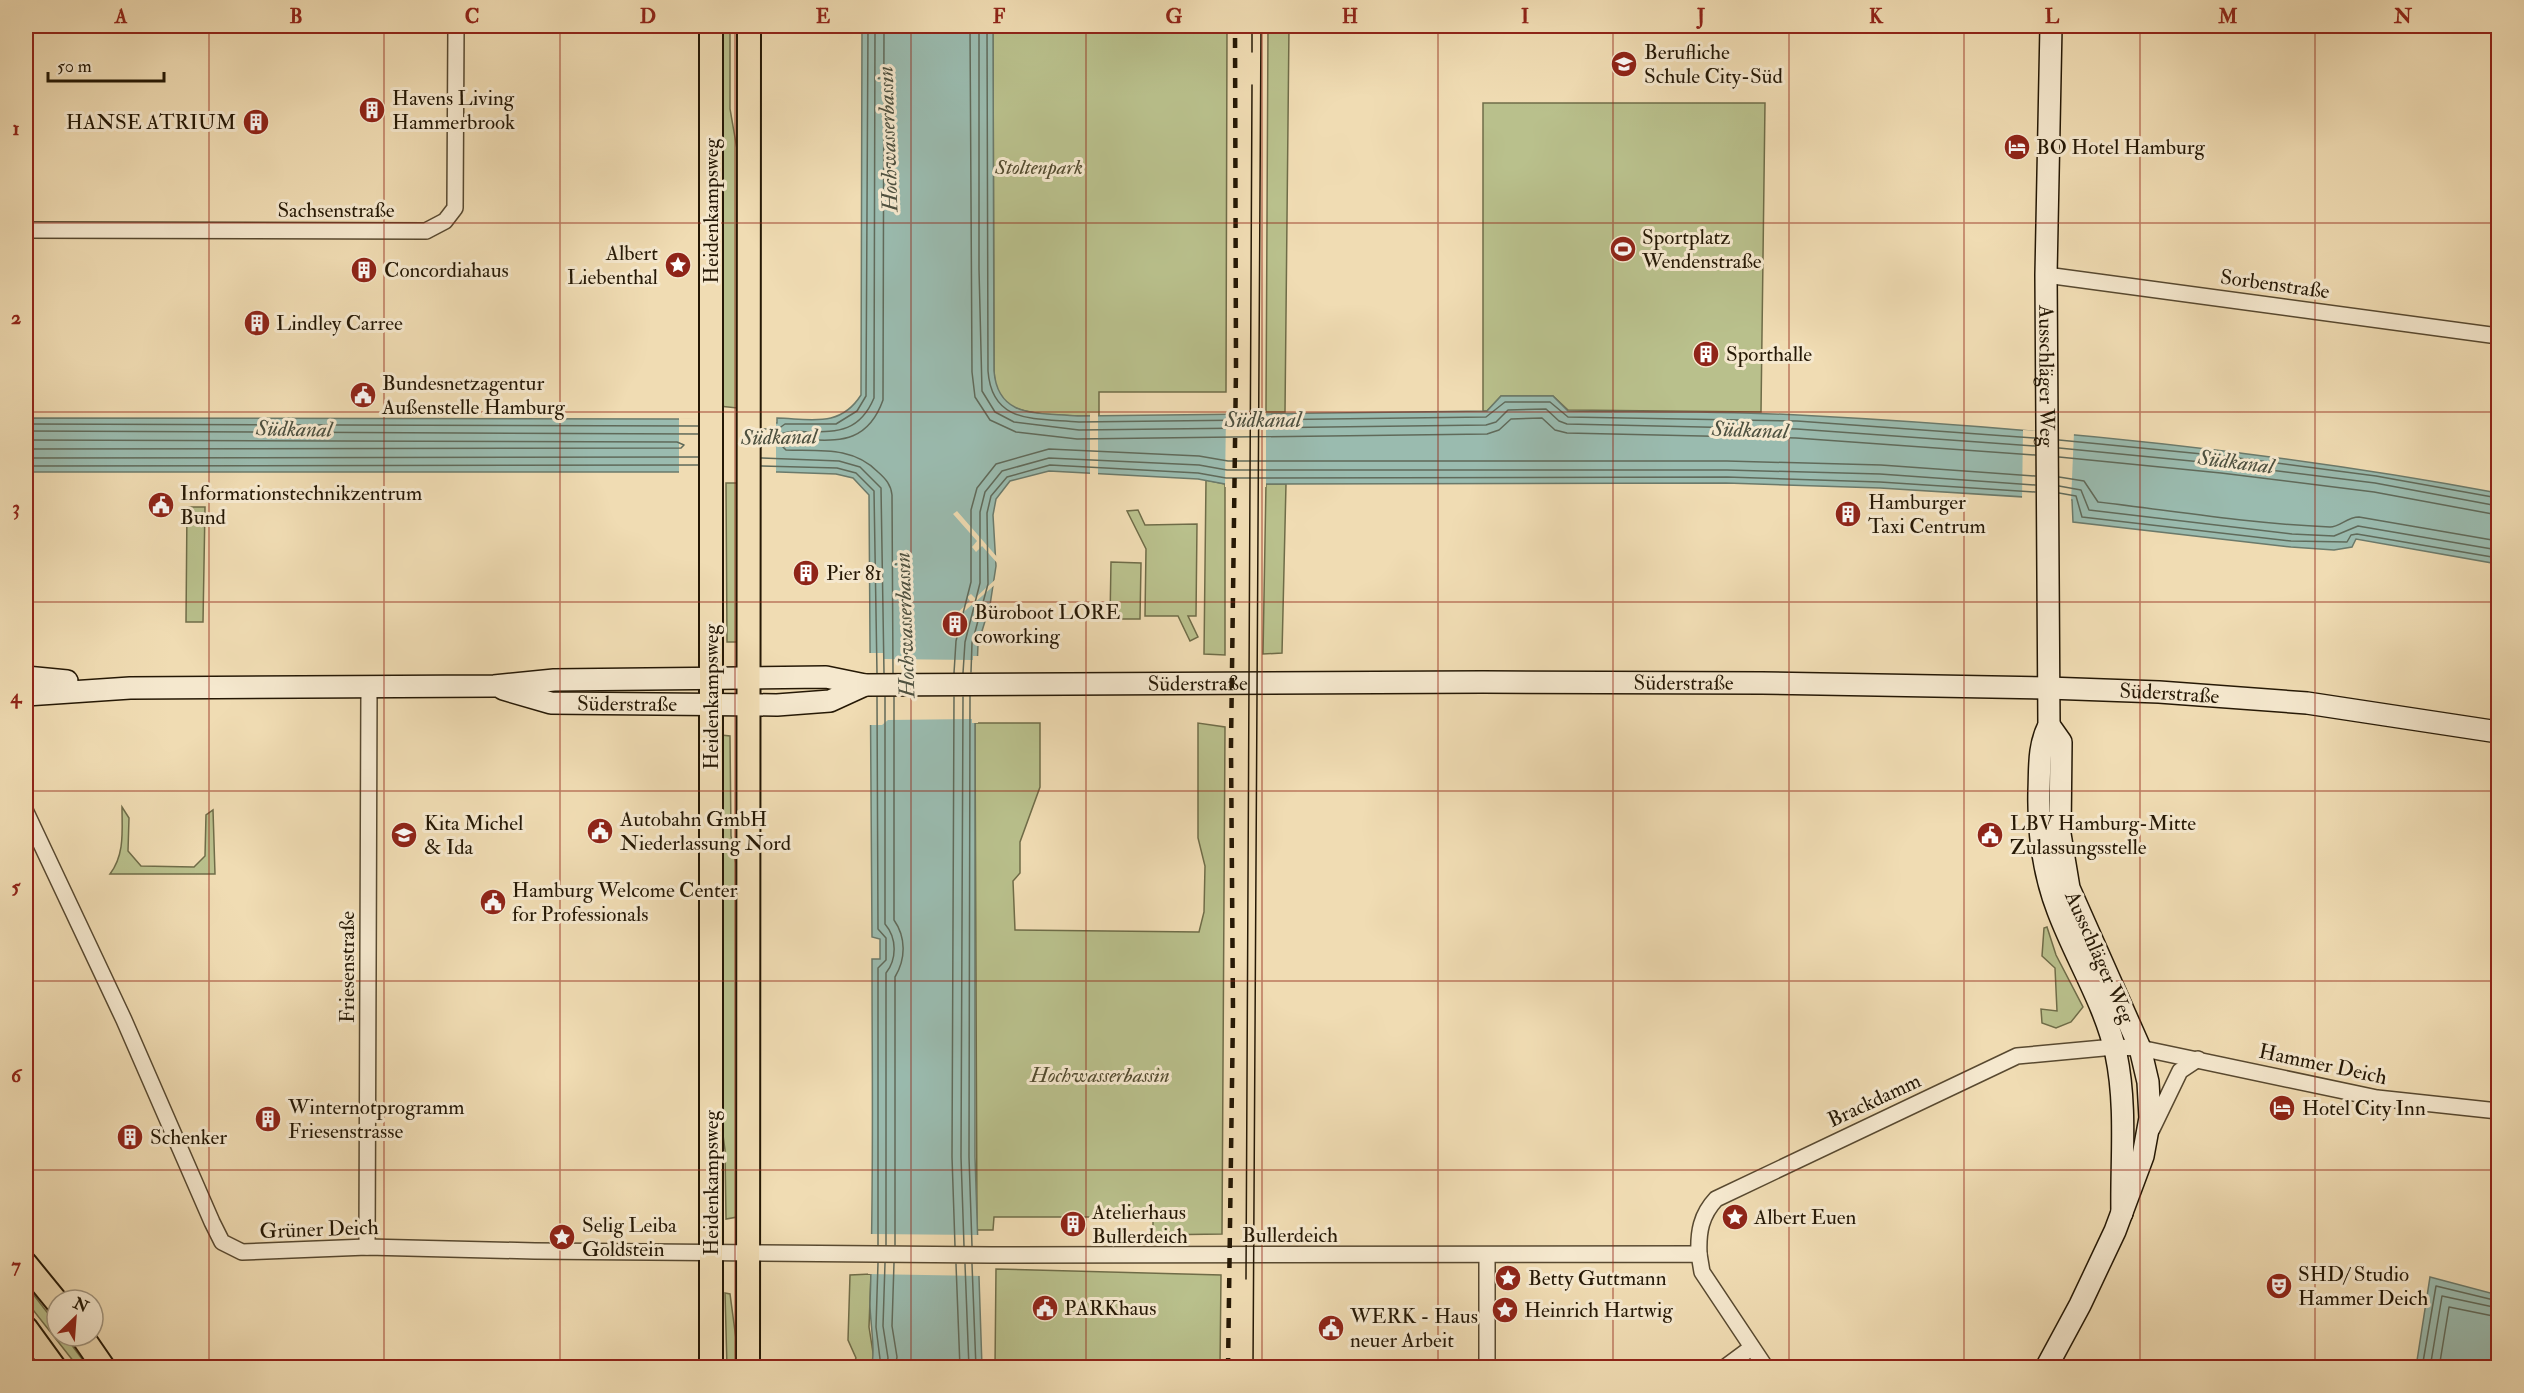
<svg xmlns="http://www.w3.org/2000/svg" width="2524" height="1393" viewBox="0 0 2524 1393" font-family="'IM FELL Double Pica',serif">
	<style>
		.green { fill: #b9c08c; stroke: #6f6c48; stroke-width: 1.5 }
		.water { fill: #9abbaf; stroke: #6b7a6b; stroke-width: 1.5 }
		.pier { fill: #f0dcb3 }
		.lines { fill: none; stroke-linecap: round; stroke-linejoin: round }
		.shore { stroke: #606a5a; stroke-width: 1.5 }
		.street-casing { stroke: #584930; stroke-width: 18 }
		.secondary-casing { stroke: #251805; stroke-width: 24 }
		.primary-casing { stroke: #251805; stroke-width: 26 }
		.street { stroke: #f5e8ce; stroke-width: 15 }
		.secondary { stroke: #f5e8ce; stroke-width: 21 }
		.primary { stroke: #f0dcb3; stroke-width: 22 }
		.tram { stroke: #251805; stroke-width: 1.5 }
		.rail { stroke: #251805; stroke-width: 4.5; stroke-dasharray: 10 10; stroke-linecap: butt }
		.grid { fill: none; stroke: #8f2418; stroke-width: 1.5; stroke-opacity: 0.55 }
		.labels { text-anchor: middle; stroke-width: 6; stroke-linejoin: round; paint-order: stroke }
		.poi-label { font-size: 21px; fill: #251805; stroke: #f5e8ce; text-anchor: start }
		.park-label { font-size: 21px; font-style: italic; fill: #514a2e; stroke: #f5e8ce }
		.street-label { font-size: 21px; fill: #251805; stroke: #f5e8ce }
		.water-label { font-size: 22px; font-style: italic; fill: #4e5140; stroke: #f5e8ce }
		.neatline { fill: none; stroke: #8f2418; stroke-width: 2 }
		.grid-label { font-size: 20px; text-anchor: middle; font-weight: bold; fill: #8f2418 }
	</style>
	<rect width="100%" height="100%" fill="#f0dcb3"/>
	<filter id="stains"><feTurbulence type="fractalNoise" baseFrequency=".00333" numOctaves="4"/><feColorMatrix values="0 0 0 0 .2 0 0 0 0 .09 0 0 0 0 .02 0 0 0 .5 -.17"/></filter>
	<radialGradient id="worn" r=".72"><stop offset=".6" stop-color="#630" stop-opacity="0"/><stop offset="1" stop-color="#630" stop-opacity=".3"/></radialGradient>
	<!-- green -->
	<g class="green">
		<polygon points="721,26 730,26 730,109 737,149 737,408 719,406"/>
		<path d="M 993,26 L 1227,26 L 1226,392 L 1099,392 L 1099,416 C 1078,416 1017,417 1004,401 C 995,392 995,382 994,371 Z"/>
		<polygon points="1268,26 1289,26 1285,412 1266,412"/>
		<polygon points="1483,103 1765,103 1761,412 1568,410 1553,396 1501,396 1487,411 1483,411"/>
		<polygon points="1206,480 1225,484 1225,655 1204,654"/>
		<polygon points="726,483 737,483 737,642 727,642"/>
		<polygon points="1266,484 1286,484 1282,653 1263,654"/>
		<polygon points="187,507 205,507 203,622 186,622"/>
		<polygon points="1138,510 1145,525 1197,524 1196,616 1188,616 1198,637 1190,641 1178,616 1145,616 1146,549 1127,511"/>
		<polygon points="1111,562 1141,563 1140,619 1110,619"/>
		<polygon points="975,723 1040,723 1040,787 1020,842 1020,873 1013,881 1015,930 1199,932 1204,912 1205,866 1198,838 1198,723 1225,727 1222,1234 1153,1235 1153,1217 994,1217 993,1230 977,1230"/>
		<polygon points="721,735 730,736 731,836 736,864 737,1217 726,1219 725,1150 717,1090"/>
		<path d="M 122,807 L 129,818 L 128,851 L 141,866 L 194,867 L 205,856 L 206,815 L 213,810 L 215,874 L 110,874 C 125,854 122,831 122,807 Z"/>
		<polygon points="2047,927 2056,955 2083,1007 2071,1022 2056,1028 2042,1023 2041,1009 2057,1011 2055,968 2042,956 2044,928"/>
		<polygon points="996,1269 1221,1275 1220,1367 995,1367"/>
		<polygon points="871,1274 869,1327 874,1359 871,1367 851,1367 856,1358 848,1340 850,1275"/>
		<polygon points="26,1285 57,1325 57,1336 65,1336 88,1367 78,1367 26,1301"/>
		<polygon points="725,1293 730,1294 736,1339 736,1367 727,1367"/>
	</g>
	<!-- water -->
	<g class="water">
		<path d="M 862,26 L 993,26 L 994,371 C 998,420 1040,412 1078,416 L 1487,411 L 1501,396 L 1553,396 L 1568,411 C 1644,412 1721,411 1798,415 C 2033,427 2268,450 2498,493 L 2498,564 L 2356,539 L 2352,547 L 2334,550 L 2291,547 L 2073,522 L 2072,500 L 1880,488 L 1726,483 L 1225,484 L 1198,479 L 1049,471 L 1010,481 L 996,499 L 993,515 L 996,566 L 990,605 L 978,644 L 975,723 L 975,1157 L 982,1367 L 871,1367 C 876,1353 870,1322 870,1304 C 874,1189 872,1074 872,959 L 880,959 L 880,939 L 872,937 L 869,495 L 853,478 L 836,474 L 779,472 L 26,472 L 26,418 L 678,419 L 777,423 L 777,418 C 811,419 840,428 861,395 Z"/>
		<polygon points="2430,1277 2498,1295 2498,1367 2416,1367"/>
	</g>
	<!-- pier -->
	<g class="pier">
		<polygon points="1266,411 1266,487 1225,487 1226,412"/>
		<rect x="1090" y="413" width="8" height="63"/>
		<polygon points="679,418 776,419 776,473 679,473"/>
		<polygon points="2023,430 2074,432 2071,502 2022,500"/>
		<polygon points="957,511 998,558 998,564 982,546 976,552 972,547 977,541 953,514"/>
		<polygon points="997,578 997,583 959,616 957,613 970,601 967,597 971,594 975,598"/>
		<polygon points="868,653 884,653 884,659 973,660 973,656 981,656 978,723 972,723 972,719 888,720 882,725 868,725"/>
		<polygon points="870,1234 980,1235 982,1276 868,1274"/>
	</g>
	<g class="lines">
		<!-- shore -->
		<g class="shore">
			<path d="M 884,26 L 883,400 C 860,465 803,426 783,447 L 786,450 C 819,451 853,446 878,472 C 886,479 891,485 892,495 L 893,673"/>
			<polyline points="970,26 972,372 975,397 990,420 1016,432 1077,439 1487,434 1499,430 1511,419 1542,418 1555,430 1567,433 1796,438 2035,455"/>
			<polyline points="979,26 979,269 982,391 995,412 1014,422 1079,430 1486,425 1496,422 1508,410 1546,409 1559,421 1567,424 1797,429 2035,446"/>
			<path d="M 987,26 L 988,371 C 992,425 1036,418 1079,422 L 1486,417 L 1505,402 L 1550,402 L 1568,417 L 1797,421 L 2035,438"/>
			<polyline points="26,424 698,426"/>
			<polyline points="761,429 778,429 785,424 836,424 857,411 866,396 868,26"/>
			<polyline points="26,431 698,434"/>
			<path d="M 761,436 C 774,437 778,434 789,432 C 794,430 802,432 808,432 C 839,432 860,431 874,398 L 875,26"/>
			<polyline points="26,440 677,442 684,445 681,448 26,449"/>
			<polyline points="2059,440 2223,456 2376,476 2498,498"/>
			<polyline points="2059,448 2222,464 2375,483 2498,506"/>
			<polyline points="2059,457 2221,473 2374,492 2498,515"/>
			<polyline points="26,458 698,457"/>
			<polyline points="761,458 839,461 860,467 881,488 884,673"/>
			<polyline points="26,466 698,465"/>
			<polyline points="761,466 837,468 856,473 874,491 877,673"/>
			<path d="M 2059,477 L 2084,481 L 2098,502 C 2175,511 2252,524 2330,527 C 2340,527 2347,517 2359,517 L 2498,541"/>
			<polyline points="2059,486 2081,490 2089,510 2292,534 2334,536 2358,526 2498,550"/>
			<polyline points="2059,493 2076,496 2082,517 2291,541 2347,542 2351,535 2357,534 2498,558"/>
			<polyline points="971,672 972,643 988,584 987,513 991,496 1007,477 1050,465 1198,473 1226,478 1727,477 1880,482 2035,492"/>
			<polyline points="954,673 956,641 971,582 971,510 977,488 996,464 1049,449 1199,456 1228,461 1727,461 1881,465 2035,476"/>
			<polyline points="963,673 965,642 980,583 980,512 985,492 1002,471 1049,458 1199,465 1227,470 1727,470 1880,474 2035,485"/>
			<polyline points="970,696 969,1157 972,1246"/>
			<polyline points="877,697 878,929 886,938 886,960 878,968 878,1245"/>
			<path d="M 885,697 L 885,924 C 897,938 897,959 886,973 L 886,1245"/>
			<path d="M 894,697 L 894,920 C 906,937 906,959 895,977 L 895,1245"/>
			<polyline points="954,697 952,1157 955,1246"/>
			<polyline points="963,697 961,1157 964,1246"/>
			<polyline points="885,1263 883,1326 888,1358 886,1368"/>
			<polyline points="894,1263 892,1326 897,1357 895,1368"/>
			<polyline points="956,1264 960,1368"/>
			<polyline points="965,1264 969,1368"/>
			<polyline points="972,1264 976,1368"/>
			<polyline points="878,1368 880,1359 876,1327 878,1263"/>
			<polyline points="2422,1368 2436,1286 2498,1301"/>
			<polyline points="2430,1368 2442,1296 2498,1308"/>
			<polyline points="2439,1368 2449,1307 2498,1317"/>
		</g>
		<defs>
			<g id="street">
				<polyline points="26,230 426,231 445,221 455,208 456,26"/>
				<polyline points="2046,275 2498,336"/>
				<polyline points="26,812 124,1020 212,1222 222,1242 242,1252 367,1247 535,1251 991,1255 1699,1254 1702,1272 1766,1368"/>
				<polyline points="2152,1129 2180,1071 2198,1059"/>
				<polyline points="367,1247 369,687"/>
				<path d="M 1699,1254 C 1698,1232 1701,1215 1716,1199 L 2017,1056 L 2114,1047 L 2140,1048 L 2377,1098 L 2498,1111"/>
				<polyline points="1487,1256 1487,1368"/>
				<polyline points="1724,1368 1751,1348"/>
			</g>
			<g id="secondary">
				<path id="s1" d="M 2051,26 L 2046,275 L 2049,725 C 2038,747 2040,767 2039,791 C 2038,833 2043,872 2058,911 C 2076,959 2105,1004 2116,1054 C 2127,1106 2121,1161 2122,1213"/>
				<polyline points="26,677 67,681"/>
				<path id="s2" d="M 503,689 L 551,703 L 777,705 L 830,701 L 865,685"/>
				<path id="s3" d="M 26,695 L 130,688 L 494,686 L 554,680 L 826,677 L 865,685 L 1483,682 L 1762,683 L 2048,688 L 2159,692 L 2307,703 L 2498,732"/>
				<polyline points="2046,1368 2080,1305 2115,1231 2143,1156 2150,1118 2148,1082 2140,1048 2069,888 2060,834 2061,742 2049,725"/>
			</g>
			<g id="primary">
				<polyline points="26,1264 57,1302"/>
				<polyline points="26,1328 55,1368"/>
				<polyline points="82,1336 104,1368"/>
				<polyline points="711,1368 711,26"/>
				<polyline points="748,1368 749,26"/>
			</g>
		</defs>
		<!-- street casing -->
		<use href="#street" class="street-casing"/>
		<!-- secondary casing -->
		<use href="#secondary" class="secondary-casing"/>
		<!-- primary casing -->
		<use href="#primary" class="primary-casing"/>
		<!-- street -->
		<use href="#street" class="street"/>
		<!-- secondary -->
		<use href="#secondary" class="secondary"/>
		<!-- primary -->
		<use href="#primary" class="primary"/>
		<!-- tram -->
		<g class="tram">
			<polyline points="1252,26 1252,52"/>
			<polyline points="1246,1279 1252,85"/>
			<polyline points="1253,1368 1261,26"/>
		</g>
		<!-- rail -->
		<polyline class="rail" points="1228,1368 1233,1013 1231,746 1236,369 1235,26"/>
	</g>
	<!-- grid -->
	<path class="grid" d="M 209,26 L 209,1368M 384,26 L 384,1368M 560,26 L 560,1368M 735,26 L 735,1368M 911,26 L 911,1368M 1086,26 L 1086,1368M 1262,26 L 1262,1368M 1438,26 L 1438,1368M 1613,26 L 1613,1368M 1789,26 L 1789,1368M 1964,26 L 1964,1368M 2140,26 L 2140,1368M 2315,26 L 2315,1368M 26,223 L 2498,223M 26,412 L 2498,412M 26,602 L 2498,602M 26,791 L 2498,791M 26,981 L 2498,981M 26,1170 L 2498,1170"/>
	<!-- icons -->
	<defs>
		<symbol id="school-disc" viewBox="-11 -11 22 22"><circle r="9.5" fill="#8f2418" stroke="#f5e8ce"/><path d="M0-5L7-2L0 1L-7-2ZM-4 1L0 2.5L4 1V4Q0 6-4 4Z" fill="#fff"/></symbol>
		<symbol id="building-disc" viewBox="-11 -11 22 22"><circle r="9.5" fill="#8f2418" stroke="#f5e8ce"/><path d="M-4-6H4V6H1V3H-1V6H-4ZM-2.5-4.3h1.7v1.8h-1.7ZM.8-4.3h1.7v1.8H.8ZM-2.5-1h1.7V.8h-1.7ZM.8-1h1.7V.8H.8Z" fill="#fff"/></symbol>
		<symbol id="hotel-disc" viewBox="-11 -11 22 22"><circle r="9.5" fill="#8f2418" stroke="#f5e8ce"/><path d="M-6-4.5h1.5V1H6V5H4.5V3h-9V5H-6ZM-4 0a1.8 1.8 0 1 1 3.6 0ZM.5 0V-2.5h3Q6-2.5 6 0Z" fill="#fff"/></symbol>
		<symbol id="stadium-disc" viewBox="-11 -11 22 22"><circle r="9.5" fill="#8f2418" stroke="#f5e8ce"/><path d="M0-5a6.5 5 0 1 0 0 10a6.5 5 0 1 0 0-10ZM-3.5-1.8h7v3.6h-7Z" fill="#fff"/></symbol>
		<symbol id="sight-disc" viewBox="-11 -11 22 22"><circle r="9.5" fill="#8f2418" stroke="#f5e8ce"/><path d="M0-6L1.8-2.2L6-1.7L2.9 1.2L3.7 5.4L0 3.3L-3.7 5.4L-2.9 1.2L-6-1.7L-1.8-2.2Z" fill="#fff"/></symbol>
		<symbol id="civic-disc" viewBox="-11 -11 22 22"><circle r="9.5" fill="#8f2418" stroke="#f5e8ce"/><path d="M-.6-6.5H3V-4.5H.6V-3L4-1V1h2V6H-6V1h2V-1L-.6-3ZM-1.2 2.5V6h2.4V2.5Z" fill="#fff"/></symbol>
		<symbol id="theatre-disc" viewBox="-11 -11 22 22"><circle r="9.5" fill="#8f2418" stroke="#f5e8ce"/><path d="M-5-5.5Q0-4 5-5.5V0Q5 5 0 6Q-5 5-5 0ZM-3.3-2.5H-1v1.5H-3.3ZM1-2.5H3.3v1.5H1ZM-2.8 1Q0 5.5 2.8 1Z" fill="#fff"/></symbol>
	</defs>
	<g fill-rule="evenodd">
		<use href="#school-disc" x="1609" y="49" width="30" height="30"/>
		<use href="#building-disc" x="357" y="95" width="30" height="30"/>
		<use href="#building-disc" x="241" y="107" width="30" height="30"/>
		<use href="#hotel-disc" x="2002" y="132" width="30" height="30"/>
		<use href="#stadium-disc" x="1608" y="234" width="30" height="30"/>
		<use href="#sight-disc" x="663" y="250" width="30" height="30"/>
		<use href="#building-disc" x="349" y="255" width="30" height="30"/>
		<use href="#building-disc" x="242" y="308" width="30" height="30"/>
		<use href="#building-disc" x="1691" y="339" width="30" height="30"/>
		<use href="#civic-disc" x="348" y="380" width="30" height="30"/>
		<use href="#civic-disc" x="146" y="490" width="30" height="30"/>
		<use href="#building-disc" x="1833" y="499" width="30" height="30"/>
		<use href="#building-disc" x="791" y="558" width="30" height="30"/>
		<use href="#building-disc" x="940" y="609" width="30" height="30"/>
		<use href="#civic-disc" x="585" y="816" width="30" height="30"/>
		<use href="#school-disc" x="389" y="820" width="30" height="30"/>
		<use href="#civic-disc" x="1975" y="820" width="30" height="30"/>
		<use href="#civic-disc" x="478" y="887" width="30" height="30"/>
		<use href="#hotel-disc" x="2267" y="1093" width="30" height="30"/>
		<use href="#building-disc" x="253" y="1104" width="30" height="30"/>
		<use href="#building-disc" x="115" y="1122" width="30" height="30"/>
		<use href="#sight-disc" x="1720" y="1202" width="30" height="30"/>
		<use href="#building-disc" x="1058" y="1209" width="30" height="30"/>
		<use href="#sight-disc" x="547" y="1222" width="30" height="30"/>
		<use href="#sight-disc" x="1493" y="1263" width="30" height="30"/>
		<use href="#theatre-disc" x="2264" y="1271" width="30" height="30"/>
		<use href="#civic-disc" x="1030" y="1293" width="30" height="30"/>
		<use href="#sight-disc" x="1490" y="1295" width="30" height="30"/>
		<use href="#civic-disc" x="1316" y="1313" width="30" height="30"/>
	</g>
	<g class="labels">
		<!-- poi labels -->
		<g class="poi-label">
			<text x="1644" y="59">Berufliche<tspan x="1644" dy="24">Schule City-Süd</tspan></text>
			<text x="392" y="105">Havens Living<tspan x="392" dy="24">Hammerbrook</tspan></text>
			<text x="236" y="129" text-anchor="end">HANSE ATRIUM</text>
			<text x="2036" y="154">BO Hotel Hamburg</text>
			<text x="1642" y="244">Sportplatz<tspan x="1642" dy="24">Wendenstraße</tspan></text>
			<text x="658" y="260" text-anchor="end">Albert<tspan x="658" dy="24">Liebenthal</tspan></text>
			<text x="384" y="277">Concordiahaus</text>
			<text x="276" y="330">Lindley Carree</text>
			<text x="1726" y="361">Sporthalle</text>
			<text x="382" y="390">Bundesnetzagentur<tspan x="382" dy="24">Außenstelle Hamburg</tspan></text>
			<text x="180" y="500">Informationstechnikzentrum<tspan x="180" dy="24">Bund</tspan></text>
			<text x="1868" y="509">Hamburger<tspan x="1868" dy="24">Taxi Centrum</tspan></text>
			<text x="826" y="580">Pier 81</text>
			<text x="974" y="619">Büroboot LORE<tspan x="974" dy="24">coworking</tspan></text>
			<text x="620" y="826">Autobahn GmbH<tspan x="620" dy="24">Niederlassung Nord</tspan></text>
			<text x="424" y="830">Kita Michel<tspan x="424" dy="24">&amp; Ida</tspan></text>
			<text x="2010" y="830">LBV Hamburg-Mitte<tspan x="2010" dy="24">Zulassungsstelle</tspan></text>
			<text x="512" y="897">Hamburg Welcome Center<tspan x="512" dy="24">for Professionals</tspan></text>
			<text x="288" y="1114">Winternotprogramm<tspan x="288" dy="24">Friesenstrasse</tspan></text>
			<text x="2302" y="1115">Hotel City Inn</text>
			<text x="150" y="1144">Schenker</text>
			<text x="1092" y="1219">Atelierhaus<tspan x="1092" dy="24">Bullerdeich</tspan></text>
			<text x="1754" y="1224">Albert Euen</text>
			<text x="582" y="1232">Selig Leiba<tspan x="582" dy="24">Goldstein</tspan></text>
			<text x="2298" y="1281">SHD/ Studio<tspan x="2298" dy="24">Hammer Deich</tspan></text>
			<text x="1528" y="1285">Betty Guttmann</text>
			<text x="1064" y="1315">PARKhaus</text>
			<text x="1524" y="1317">Heinrich Hartwig</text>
			<text x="1350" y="1323">WERK - Haus<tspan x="1350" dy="24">neuer Arbeit</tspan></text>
		</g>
		<!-- park labels -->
		<g class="park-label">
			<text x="1039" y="174">Stoltenpark</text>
			<text x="1100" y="1082">Hochwasserbassin</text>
		</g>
		<!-- street labels -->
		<g class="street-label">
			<text x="336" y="217">Sachsenstraße</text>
			<text transform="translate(711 211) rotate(-90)" y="7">Heidenkampsweg</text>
			<text transform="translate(2275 284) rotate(8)" y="7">Sorbenstraße</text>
			<text dy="7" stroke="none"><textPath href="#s1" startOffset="350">Ausschläger Weg</textPath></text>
			<text dy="7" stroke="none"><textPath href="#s3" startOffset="1173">Süderstraße</textPath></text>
			<text dy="7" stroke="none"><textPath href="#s3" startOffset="1659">Süderstraße</textPath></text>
			<text dy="7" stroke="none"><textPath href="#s3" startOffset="2145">Süderstraße</textPath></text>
			<text transform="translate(711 697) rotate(-90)" y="7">Heidenkampsweg</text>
			<text dy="7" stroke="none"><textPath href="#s2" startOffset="126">Süderstraße</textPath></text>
			<text transform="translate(2100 957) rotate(66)" y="7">Ausschläger Weg</text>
			<text transform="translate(347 967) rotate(-90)" y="7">Friesenstraße</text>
			<text transform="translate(2323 1064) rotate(12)" y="7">Hammer Deich</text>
			<text transform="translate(1874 1100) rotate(-25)" y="7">Brackdamm</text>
			<text transform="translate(711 1183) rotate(-90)" y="7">Heidenkampsweg</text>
			<text transform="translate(319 1229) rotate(-2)" y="7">Grüner Deich</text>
			<text x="1290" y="1242">Bullerdeich</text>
		</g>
		<!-- water labels -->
		<g class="water-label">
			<text transform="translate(887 139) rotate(-92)" y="8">Hochwasserbassin</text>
			<text x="1263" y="427">Südkanal</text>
			<text transform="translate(294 428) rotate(1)" y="8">Südkanal</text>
			<text transform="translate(1750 429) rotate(2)" y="8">Südkanal</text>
			<text transform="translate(779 436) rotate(-1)" y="8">Südkanal</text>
			<text transform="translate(2236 461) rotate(7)" y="8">Südkanal</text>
			<text transform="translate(904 625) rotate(-92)" y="8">Hochwasserbassin</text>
		</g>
	</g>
	<!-- margin -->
	<rect width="2524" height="1393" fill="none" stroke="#f0dcb3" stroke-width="66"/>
	<!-- north arrow -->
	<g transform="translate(75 1318) rotate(25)"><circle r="28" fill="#f5e8ce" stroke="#a2957e" stroke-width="1.5"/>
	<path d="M0-4.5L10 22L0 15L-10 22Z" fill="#8f2418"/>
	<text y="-9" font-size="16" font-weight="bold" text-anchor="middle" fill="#251805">N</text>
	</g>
	<!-- scale -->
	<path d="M48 72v9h116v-9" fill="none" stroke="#251805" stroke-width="3"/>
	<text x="57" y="72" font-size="18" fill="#251805" stroke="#f5e8ce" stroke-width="4.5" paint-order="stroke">50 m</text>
	<rect x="33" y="33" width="2458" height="1327" class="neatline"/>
	<g class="grid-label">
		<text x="121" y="23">A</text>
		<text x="296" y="23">B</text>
		<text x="472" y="23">C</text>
		<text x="648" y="23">D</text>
		<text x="823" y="23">E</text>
		<text x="999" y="23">F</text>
		<text x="1174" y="23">G</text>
		<text x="1350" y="23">H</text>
		<text x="1525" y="23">I</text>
		<text x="1701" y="23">J</text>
		<text x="1876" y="23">K</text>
		<text x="2052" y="23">L</text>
		<text x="2228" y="23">M</text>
		<text x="2403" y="23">N</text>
		<text x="16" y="135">1</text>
		<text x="16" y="324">2</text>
		<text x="16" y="514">3</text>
		<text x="16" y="703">4</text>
		<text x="16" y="893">5</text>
		<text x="16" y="1082">6</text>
		<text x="16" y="1272">7</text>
	</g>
	<rect width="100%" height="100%" filter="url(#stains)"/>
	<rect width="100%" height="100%" fill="url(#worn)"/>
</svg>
